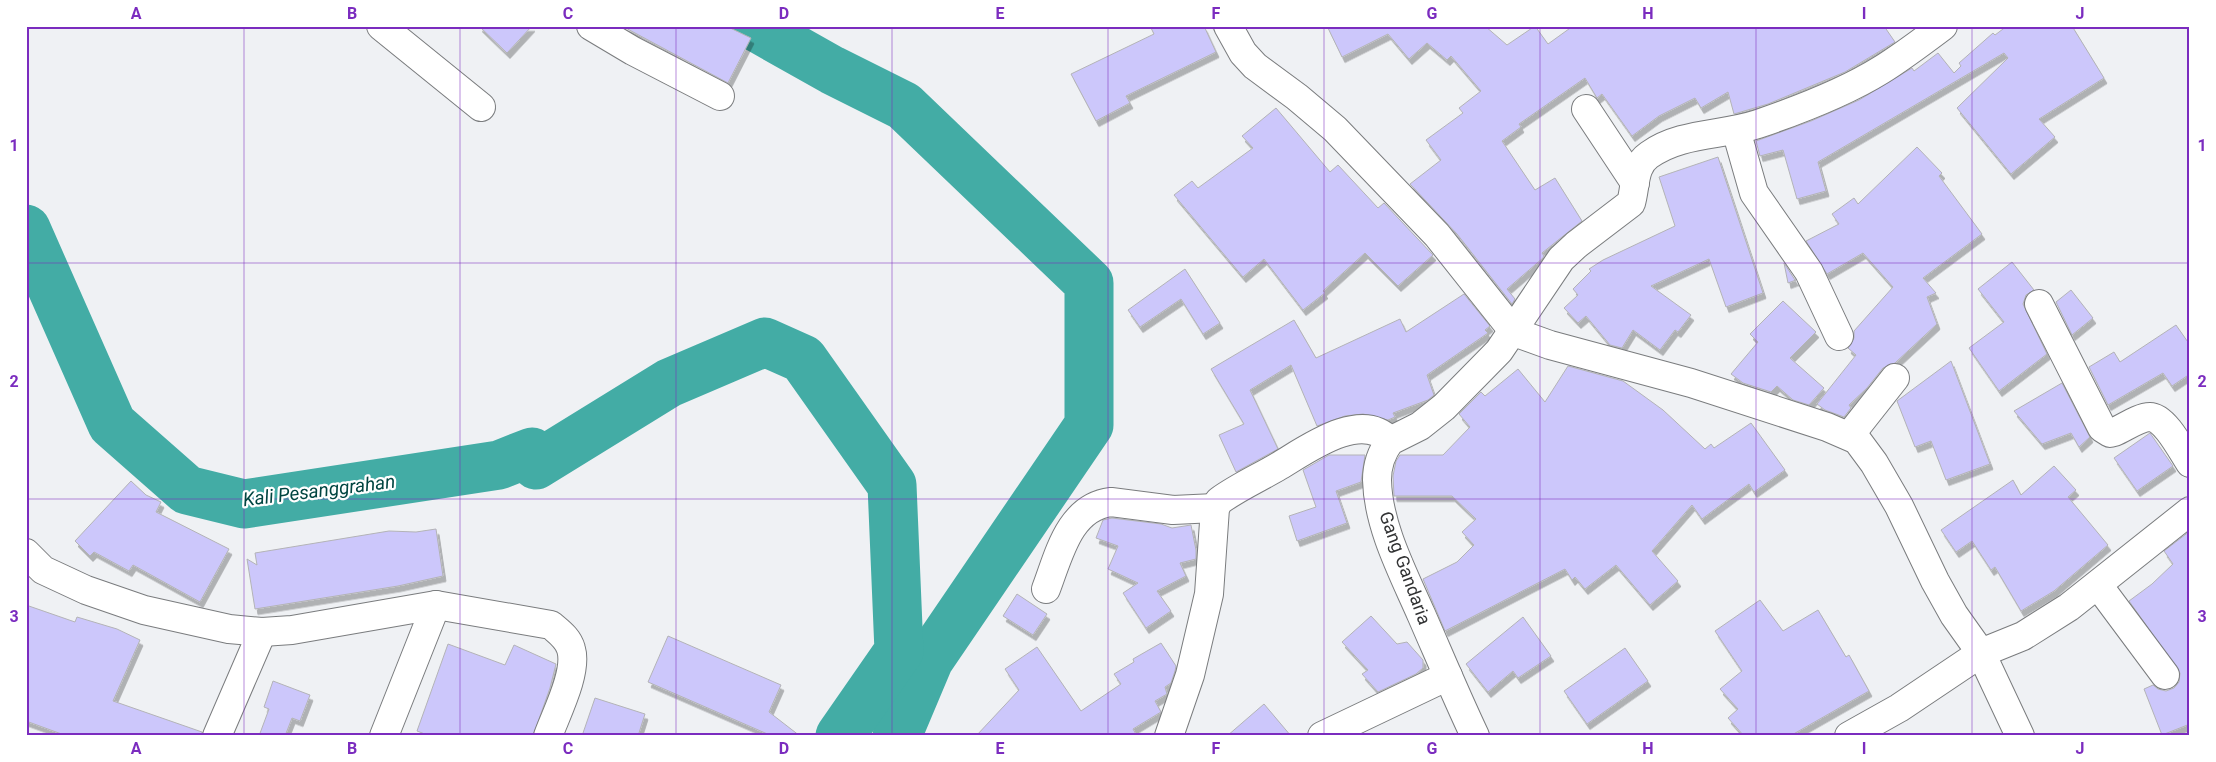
<svg xmlns="http://www.w3.org/2000/svg" width="2216" height="762" viewBox="0 0 2216 762" font-family="Roboto,sans-serif">
	<style>
		.lines { fill: none; stroke-linecap: round; stroke-linejoin: round }
		.river { stroke: #43aca5; stroke-width: 49 }
		.building { fill: #ccc7fb; stroke: #b3b3b6; filter: url(#shadow) }
		.street-casing { stroke: #7a7c7e; stroke-width: 30 }
		.street { stroke: #fff; stroke-width: 28 }
		.grid { fill: none; stroke: #7b2cbf; stroke-width: 1; stroke-opacity: 0.55 }
		.labels { text-anchor: middle; stroke-width: 4.5; stroke-linejoin: round; paint-order: stroke }
		.street-label { font-size: 18px; fill: #323334; stroke: #fff }
		.water-label { font-size: 19px; font-style: italic; fill: #014541; stroke: #fff }
		.neatline { fill: none; stroke: #7b2cbf; stroke-width: 2 }
		.grid-label { font-size: 16px; text-anchor: middle; font-weight: bold; fill: #7b2cbf }
	</style>
	<defs>
		<filter id="shadow"><feDropShadow dx="3" dy="5.5" stdDeviation="0" flood-color="#0004"/></filter>
	</defs>
	<rect width="100%" height="100%" fill="#eff1f4"/>
	<g class="lines">
		<!-- river -->
		<g class="river">
			<polyline points="754,26 832,70 904,106 1089,283 1089,425 929,660 897,736"/>
			<polyline points="26,229 112,424 187,490 244,504 499,465 532,452 536,465 669,383 765,342 803,359 892,485 899,651 840,736"/>
		</g>
	</g>
	<!-- building -->
	<g class="building">
		<polygon points="479,26 532,26 507,53"/>
		<polygon points="622,26 726,26 751,38 728,83"/>
		<polygon points="1150,26 1204,26 1216,52 1126,96 1130,103 1096,121 1071,74 1154,34"/>
		<polygon points="1327,26 1485,26 1507,45 1535,26 1548,44 1573,26 1884,26 1895,42 1845,72 1768,104 1734,114 1728,92 1701,108 1695,98 1659,116 1632,136 1602,94 1597,98 1585,78 1519,124 1521,127 1502,141 1535,190 1555,178 1582,221 1542,253 1544,256 1543,258 1507,289 1515,299 1512,304 1457,234 1410,184 1441,160 1426,140 1463,113 1459,108 1481,91 1451,56 1447,60 1427,43 1409,59 1388,34 1342,57"/>
		<polygon points="2007,26 2072,26 2104,78 2039,119 2055,137 2011,174 1957,108 2008,58 2004,53 1818,162 1826,191 1797,199 1783,150 1760,156 1756,141 1811,121 1859,100 1912,68 1914,71 1938,53 1954,73 1961,66 1959,63 1993,33 1995,35"/>
		<polygon points="1276,108 1330,172 1338,165 1378,208 1384,203 1433,255 1398,286 1365,253 1323,291 1325,293 1303,310 1264,259 1243,277 1174,195 1192,181 1198,188 1253,148 1242,136"/>
		<polygon points="1917,147 1942,173 1939,176 1982,234 1923,278 1936,293 1927,297 1937,324 1895,363 1883,368 1867,388 1849,405 1851,408 1844,417 1825,410 1817,404 1856,355 1848,348 1854,338 1854,331 1893,287 1863,253 1827,274 1806,241 1839,224 1832,214 1854,198 1858,204"/>
		<polygon points="1718,157 1763,293 1726,307 1709,259 1651,286 1691,315 1678,332 1675,330 1660,350 1633,330 1622,348 1610,345 1586,316 1578,323 1564,308 1578,295 1573,289 1591,271 1589,269 1603,260 1675,226 1659,177"/>
		<polygon points="2012,262 2034,290 2026,295 2023,304 2047,354 1999,391 1969,348 2004,322 1978,289"/>
		<polygon points="1784,263 1795,280 1796,280 1788,283"/>
		<polygon points="1185,269 1220,323 1203,334 1181,299 1140,327 1128,310"/>
		<polygon points="2071,290 2093,318 2072,335 2056,302"/>
		<polygon points="1464,294 1490,326 1485,330 1488,333 1427,375 1434,395 1428,400 1393,413 1395,417 1388,420 1363,414 1345,416 1317,426 1291,365 1250,390 1278,449 1236,472 1219,435 1244,424 1211,369 1294,320 1316,358 1400,319 1406,332"/>
		<polygon points="1783,301 1816,332 1790,358 1824,388 1809,405 1793,400 1777,386 1771,392 1743,383 1731,374 1758,342 1750,334"/>
		<polygon points="2176,325 2190,345 2190,374 2172,386 2163,373 2108,405 2089,367 2114,352 2120,362"/>
		<polygon points="1951,361 1990,464 1946,480 1931,441 1915,447 1897,401"/>
		<polygon points="1568,366 1623,381 1663,410 1705,449 1711,444 1714,448 1751,423 1785,470 1754,492 1749,484 1702,519 1692,505 1652,551 1678,581 1650,605 1616,565 1585,589 1575,577 1572,580 1565,569 1445,631 1423,579 1457,562 1474,545 1462,532 1476,519 1452,496 1394,496 1393,476 1396,461 1400,455 1443,455 1470,427 1459,414 1481,392 1485,396 1518,369 1545,402"/>
		<polygon points="2062,383 2090,437 2079,447 2071,433 2042,444 2014,411"/>
		<polygon points="2150,433 2173,466 2137,491 2114,458"/>
		<polygon points="1329,455 1365,455 1361,482 1336,491 1347,523 1297,541 1289,516 1316,507 1303,470"/>
		<polygon points="2054,466 2076,490 2068,497 2108,545 2054,591 2021,611 1995,567 1991,570 1972,541 1956,552 1941,530 2013,480 2021,495"/>
		<polygon points="131,481 146,495 161,502 156,512 229,549 200,602 133,565 129,571 94,552 90,556 75,541"/>
		<polygon points="1112,518 1161,524 1172,528 1191,525 1196,550 1196,559 1180,563 1186,576 1157,591 1171,611 1146,628 1123,593 1138,583 1108,569 1118,546 1096,538 1103,520"/>
		<polygon points="436,529 443,576 398,586 255,609 247,559 257,565 255,553 389,531 416,532"/>
		<polygon points="2190,531 2190,724 2162,735 2144,689 2153,685 2158,689 2166,691 2174,688 2179,682 2180,673 2129,601 2152,584 2173,564 2164,551"/>
		<polygon points="1017,594 1047,614 1033,635 1003,616"/>
		<polygon points="1760,600 1783,631 1818,610 1846,657 1849,655 1869,691 1790,736 1744,736 1728,718 1738,709 1720,689 1742,671 1715,631"/>
		<polygon points="26,605 75,622 77,617 117,629 140,640 113,701 202,732 202,736 67,736 26,721"/>
		<polygon points="1371,616 1397,644 1407,642 1423,660 1423,668 1416,674 1378,692 1362,674 1368,670 1342,642"/>
		<polygon points="1523,617 1551,656 1518,678 1513,671 1488,692 1466,664"/>
		<polygon points="668,636 781,685 769,712 800,736 772,736 648,682"/>
		<polygon points="1161,643 1176,666 1175,671 1171,683 1165,687 1167,694 1155,701 1161,712 1133,729 1137,736 976,736 1019,690 1005,669 1037,647 1081,711 1121,684 1114,674 1134,662 1133,659"/>
		<polygon points="448,644 505,665 514,645 556,664 550,688 533,736 430,736 417,731"/>
		<polygon points="1625,648 1648,681 1587,724 1564,691"/>
		<polygon points="273,681 310,695 300,721 292,718 285,736 259,736 269,709 264,707"/>
		<polygon points="595,698 645,714 638,736 582,736"/>
		<polygon points="1264,704 1291,736 1227,736"/>
	</g>
	<g class="lines">
		<defs>
			<g id="street">
				<polyline points="381,26 481,107"/>
				<polyline points="591,26 633,51 720,96"/>
				<polyline points="1228,26 1243,53 1255,66 1297,97 1335,129 1437,235 1514,332 1550,345 1691,383 1827,427 1857,440 1874,463 1899,506 1935,581 1954,615 1981,653 2020,736"/>
				<polyline points="1586,109 1635,183"/>
				<polyline points="1736,130 1754,193 1809,272 1839,336"/>
				<path d="M 2039,304 L 2102,428 L 2110,433 L 2114,432 C 2124,428 2139,417 2150,417 C 2165,417 2182,451 2190,463"/>
				<polyline points="1850,435 1895,378"/>
				<path d="M 26,553 L 43,570 L 86,590 L 144,610 L 229,629 L 262,632 L 292,630 L 436,605 L 551,625 C 559,632 568,638 571,649 C 578,672 556,714 548,736"/>
				<polyline points="2098,585 2165,675"/>
				<path d="M 1046,589 C 1059,555 1069,507 1111,502 L 1173,510 L 1215,508"/>
				<polyline points="217,736 262,632"/>
				<polyline points="384,736 436,605"/>
				<path d="M 1169,736 L 1190,675 L 1209,594 L 1215,508 L 1219,501 C 1238,487 1259,478 1279,466 C 1306,450 1361,409 1390,441"/>
				<polyline points="1322,736 1448,676"/>
				<path d="M 1475,736 C 1456,696 1439,655 1421,614 C 1403,573 1378,526 1377,480 C 1377,466 1381,453 1390,441 L 1420,426 L 1444,407 L 1499,351 L 1561,259 L 1576,245 L 1631,203 C 1636,186 1633,166 1649,155 C 1681,132 1722,136 1758,124 C 1799,110 1844,93 1881,70 C 1902,57 1923,41 1943,26"/>
				<polyline points="1849,736 1899,708 1981,653 2023,636 2069,607 2190,511"/>
			</g>
		</defs>
		<!-- street casing -->
		<use href="#street" class="street-casing"/>
		<!-- street -->
		<use href="#street" class="street"/>
	</g>
	<!-- grid -->
	<path class="grid" d="M 244,26 L 244,736M 460,26 L 460,736M 676,26 L 676,736M 892,26 L 892,736M 1108,26 L 1108,736M 1324,26 L 1324,736M 1540,26 L 1540,736M 1756,26 L 1756,736M 1972,26 L 1972,736M 26,263 L 2190,263M 26,499 L 2190,499"/>
	<g class="labels">
		<!-- street labels -->
		<g class="street-label">
			<text transform="translate(1405 568) rotate(70)" y="6">Gang Gandaria</text>
		</g>
		<!-- water labels -->
		<g class="water-label">
			<text transform="translate(319 490) rotate(-7)" y="7">Kali Pesanggrahan</text>
		</g>
	</g>
	<!-- border -->
	<rect width="2216" height="762" fill="none" stroke="#ffffff" stroke-width="55"/>
	<rect x="28" y="28" width="2160" height="706" class="neatline"/>
	<g class="grid-label">
		<text x="136" y="19">A</text>
		<text x="352" y="19">B</text>
		<text x="568" y="19">C</text>
		<text x="784" y="19">D</text>
		<text x="1000" y="19">E</text>
		<text x="1216" y="19">F</text>
		<text x="1432" y="19">G</text>
		<text x="1648" y="19">H</text>
		<text x="1864" y="19">I</text>
		<text x="2080" y="19">J</text>
		<text x="14" y="151">1</text>
		<text x="2202" y="151">1</text>
		<text x="14" y="387">2</text>
		<text x="2202" y="387">2</text>
		<text x="14" y="622">3</text>
		<text x="2202" y="622">3</text>
		<text x="136" y="754">A</text>
		<text x="352" y="754">B</text>
		<text x="568" y="754">C</text>
		<text x="784" y="754">D</text>
		<text x="1000" y="754">E</text>
		<text x="1216" y="754">F</text>
		<text x="1432" y="754">G</text>
		<text x="1648" y="754">H</text>
		<text x="1864" y="754">I</text>
		<text x="2080" y="754">J</text>
	</g>
</svg>
